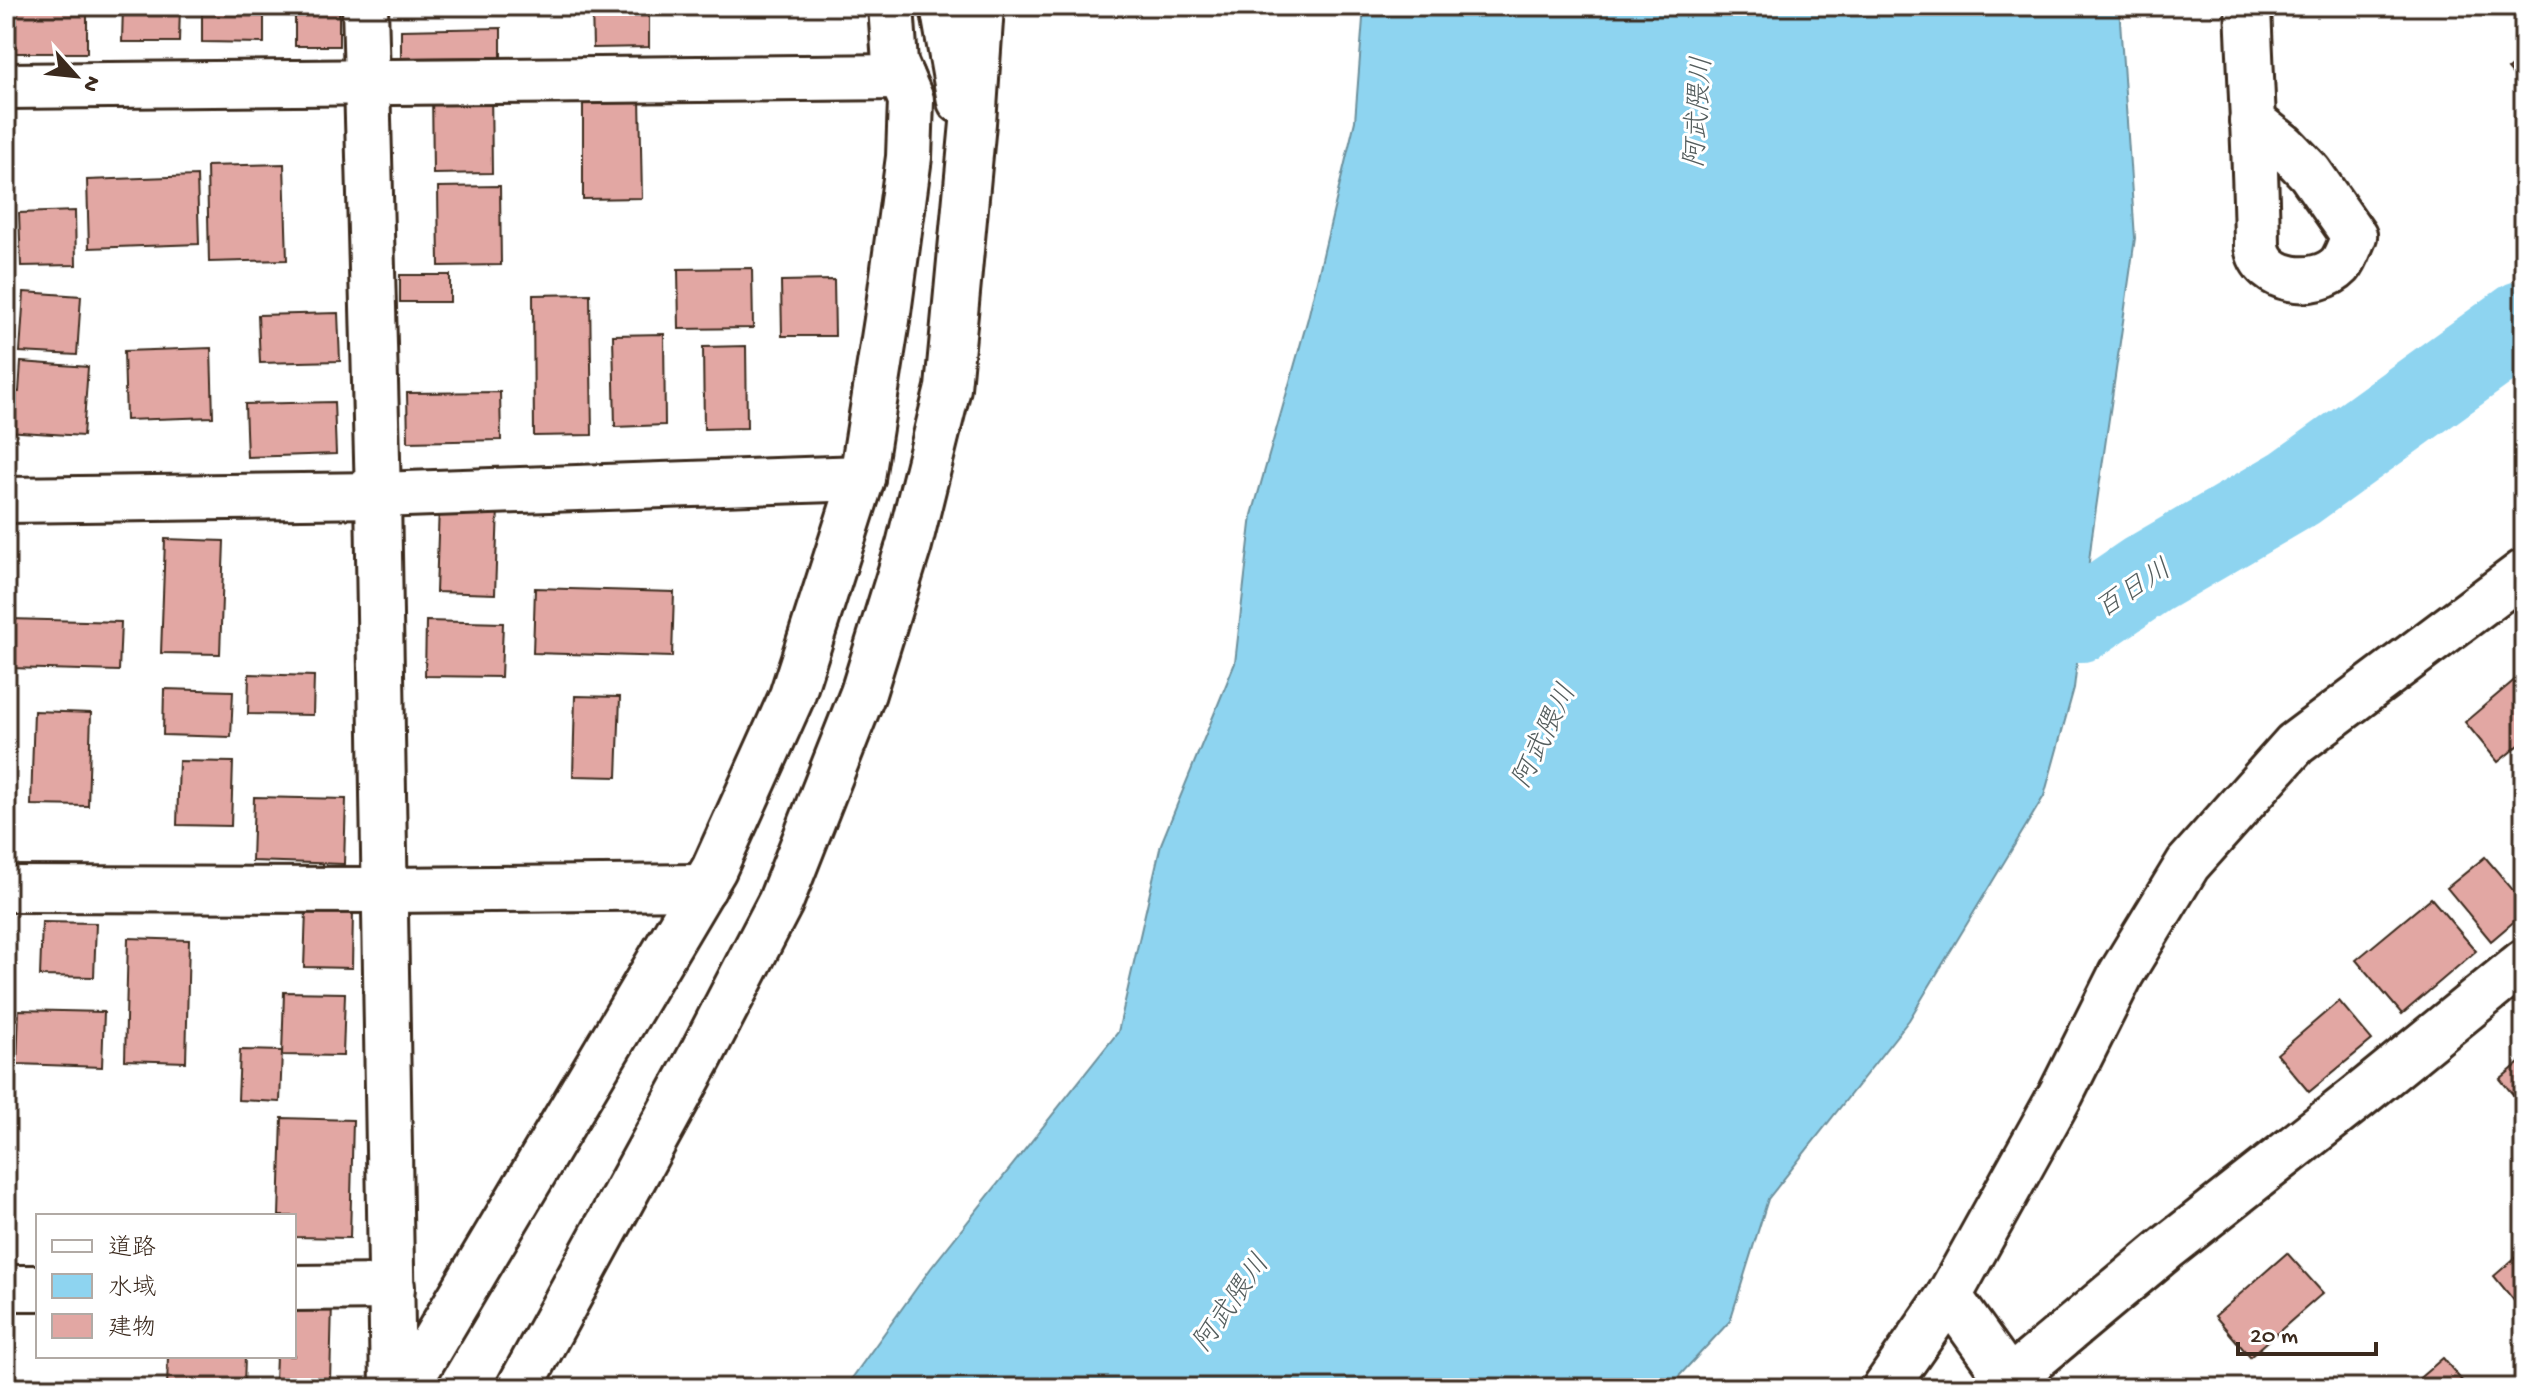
<svg xmlns="http://www.w3.org/2000/svg" width="2530" height="1394" viewBox="0 0 2530 1394" font-family="'Gochi Hand','Klee One',sans-serif">
	<style>
		.water { fill: #8ed4f0; stroke: #6d909c; stroke-width: 2 }
		.lines { fill: none; stroke-linecap: round; stroke-linejoin: round }
		.river { stroke: #8ed4f0; stroke-width: 84 }
		.building { fill: #e2a7a3; stroke: #3b2a1e; stroke-width: 2 }
		.minor-casing { stroke: #3b2a1e; stroke-width: 50 }
		.minor { stroke: #fff; stroke-width: 44 }
		.labels { text-anchor: middle; stroke-width: 6; stroke-linejoin: round; paint-order: stroke }
		.water-label { font-size: 28px; font-style: italic; fill: #545d5d; stroke: #fff }
	</style>
	<rect width="100%" height="100%" fill="#fff"/>
	<filter id="ink" filterUnits="userSpaceOnUse"><feTurbulence type="fractalNoise" baseFrequency=".0125" numOctaves="2"/><feDisplacementMap in="SourceGraphic" scale="16" xChannelSelector="R" yChannelSelector="G"/><feConvolveMatrix kernelMatrix="1 2 1 2 8 2 1 2 1" color-interpolation-filters="sRGB"/></filter>
	<g filter="url(#ink)">
		<!-- water -->
		<polygon class="water" points="1364,6 2119,6 2135,238 2092,536 2074,688 2044,796 1909,1020 1768,1199 1730,1321 1668,1388 845,1388 931,1268 1118,1032 1161,844 1235,663 1252,515 1308,318 1355,121"/>
		<g class="lines">
			<!-- river -->
			<polyline class="river" points="1967,603 2080,620 2146,575 2295,488 2524,322"/>
		</g>
		<!-- building -->
		<g class="building">
			<rect x="15" y="6" width="72" height="47"/>
			<polygon points="123,6 180,6 179,42 122,42"/>
			<polygon points="202,6 264,6 264,43 202,42"/>
			<rect x="295" y="6" width="44" height="40"/>
			<polygon points="592,6 649,6 649,47 593,48"/>
			<polygon points="501,28 501,57 401,58 401,30"/>
			<polygon points="2524,56 2524,88 2508,69"/>
			<polygon points="491,87 492,173 433,174 432,88"/>
			<polygon points="640,97 642,198 583,199 583,99"/>
			<polygon points="284,164 287,260 209,262 207,166"/>
			<polygon points="197,176 199,244 89,248 87,180"/>
			<polygon points="500,186 501,265 439,266 438,187"/>
			<polygon points="75,211 76,265 21,266 19,213"/>
			<polygon points="6,224 13,224 14,263 6,263"/>
			<polygon points="752,268 753,328 679,329 678,269"/>
			<rect x="400" y="275" width="50" height="27"/>
			<polygon points="834,280 835,336 782,336 781,281"/>
			<polygon points="24,292 81,296 77,355 20,352"/>
			<polygon points="590,294 592,435 534,436 533,295"/>
			<polygon points="338,313 340,361 260,363 258,315"/>
			<polygon points="664,334 665,425 615,427 613,335"/>
			<polygon points="746,346 747,428 704,429 703,347"/>
			<polygon points="211,348 213,417 126,420 124,351"/>
			<polygon points="21,362 88,367 83,436 6,431 6,391 19,392"/>
			<polygon points="500,392 501,440 408,442 407,393"/>
			<polygon points="334,402 336,454 247,457 245,404"/>
			<polygon points="439,506 498,507 495,594 436,592"/>
			<polygon points="165,539 224,541 220,654 161,653"/>
			<polygon points="535,588 674,592 672,657 533,653"/>
			<polygon points="10,619 121,622 119,671 9,668"/>
			<polygon points="426,621 503,623 501,677 425,676"/>
			<polygon points="2524,672 2524,741 2498,762 2465,722"/>
			<polygon points="249,674 314,676 313,715 248,714"/>
			<polygon points="164,689 233,691 231,737 163,735"/>
			<polygon points="575,696 620,697 617,777 573,776"/>
			<polygon points="34,711 91,713 88,806 31,805"/>
			<polygon points="179,761 233,762 231,826 177,825"/>
			<polygon points="254,797 346,799 344,864 252,861"/>
			<polygon points="2485,857 2524,903 2524,913 2491,941 2447,888"/>
			<polygon points="2431,898 2476,951 2402,1014 2356,960"/>
			<polygon points="306,910 353,911 352,968 304,967"/>
			<polygon points="42,922 96,923 94,977 40,976"/>
			<polygon points="128,938 189,940 186,1062 125,1060"/>
			<polygon points="284,992 345,993 343,1056 282,1055"/>
			<polygon points="2339,1001 2372,1040 2309,1092 2277,1054"/>
			<polygon points="19,1010 104,1012 102,1067 17,1064"/>
			<polygon points="240,1050 282,1051 280,1102 238,1100"/>
			<polygon points="2524,1059 2524,1108 2500,1079"/>
			<polygon points="282,1118 353,1120 350,1238 294,1237 294,1216 279,1216"/>
			<polygon points="2524,1250 2524,1313 2494,1276"/>
			<polygon points="2287,1253 2323,1293 2250,1357 2215,1316"/>
			<polygon points="294,1302 332,1303 330,1382 275,1381 276,1356 294,1356"/>
			<polygon points="168,1356 245,1356 244,1388 167,1388"/>
			<polygon points="2443,1358 2468,1388 2408,1388"/>
		</g>
		<g class="lines">
			<defs>
				<g id="minor">
					<polyline points="365,6 378,495 393,1388"/>
					<polyline points="943,6 960,101"/>
					<path d="M 2248,6 C 2251,86 2256,166 2257,246 C 2262,283 2317,289 2340,265 C 2346,258 2350,245 2354,236 L 2310,173 L 2284,146 L 2252,121"/>
					<polyline points="6,86 901,77"/>
					<polyline points="6,500 378,495 862,478"/>
					<polyline points="2524,572 2295,744 2188,864 2121,974 2061,1094 1949,1296 2009,1380 2168,1247 2357,1098 2524,962"/>
					<polyline points="6,889 385,890 704,887"/>
					<polyline points="6,1288 38,1288"/>
					<polyline points="294,1288 392,1287"/>
					<polyline points="406,1388 714,869 792,696 862,478 887,320 909,157 911,100 895,63 891,6"/>
					<polyline points="519,1388 701,1055 780,903 863,693 909,545 948,388 973,123 981,6"/>
					<polyline points="1885,1388 1949,1296"/>
				</g>
			</defs>
			<!-- minor casing -->
			<use href="#minor" class="minor-casing"/>
			<!-- minor -->
			<use href="#minor" class="minor"/>
		</g>
	</g>
	<g class="labels">
		<!-- water labels -->
		<g class="water-label">
			<text transform="translate(1696 112) rotate(-86)" y="10">阿武隈川</text>
			<text transform="translate(2132 587) rotate(-33)" y="10">百日川</text>
			<text transform="translate(1542 735) rotate(-64)" y="10">阿武隈川</text>
			<text transform="translate(1229 1302) rotate(-55)" y="10">阿武隈川</text>
		</g>
	</g>
	<!-- margin -->
	<rect width="2530" height="1394" fill="none" stroke="#fff" stroke-width="32"/>
	<rect x="16" y="16" width="2498" height="1362" fill="none" stroke="#3b2a1e" stroke-width="3" filter="url(#ink)"/>
	<!-- legend -->
	<rect x="36" y="1214" width="260" height="144" fill="#ffffff" stroke="#b1aaa5" stroke-width="2"/>
	<rect x="52" y="1240" width="40" height="12" fill="#ffffff" stroke="#b1aaa5" stroke-width="2"/>
	<text x="108" y="1254" font-size="24" fill="#3b2a1e">道路</text>
	<rect x="52" y="1274" width="40" height="24" fill="#8ed4f0" stroke="#b1aaa5" stroke-width="2"/>
	<text x="108" y="1294" font-size="24" fill="#3b2a1e">水域</text>
	<rect x="52" y="1314" width="40" height="24" fill="#e2a7a3" stroke="#b1aaa5" stroke-width="2"/>
	<text x="108" y="1334" font-size="24" fill="#3b2a1e">建物</text>
	<!-- north arrow -->
	<g transform="translate(76 76) rotate(117)" stroke="#ffffff" stroke-width="6" paint-order="stroke">
	<path d="M0-6L14 30L0 20L-14 30Z" fill="#3b2a1e"/>
	<text y="-12" font-size="22" font-weight="bold" text-anchor="middle" fill="#3b2a1e">N</text>
	</g>
	<!-- scale -->
	<path d="M2238 1342v12h138v-12" fill="none" stroke="#3b2a1e" stroke-width="4"/>
	<text x="2250" y="1342" font-size="24" fill="#3b2a1e" stroke="#ffffff" stroke-width="6" paint-order="stroke">20 m</text>
</svg>
